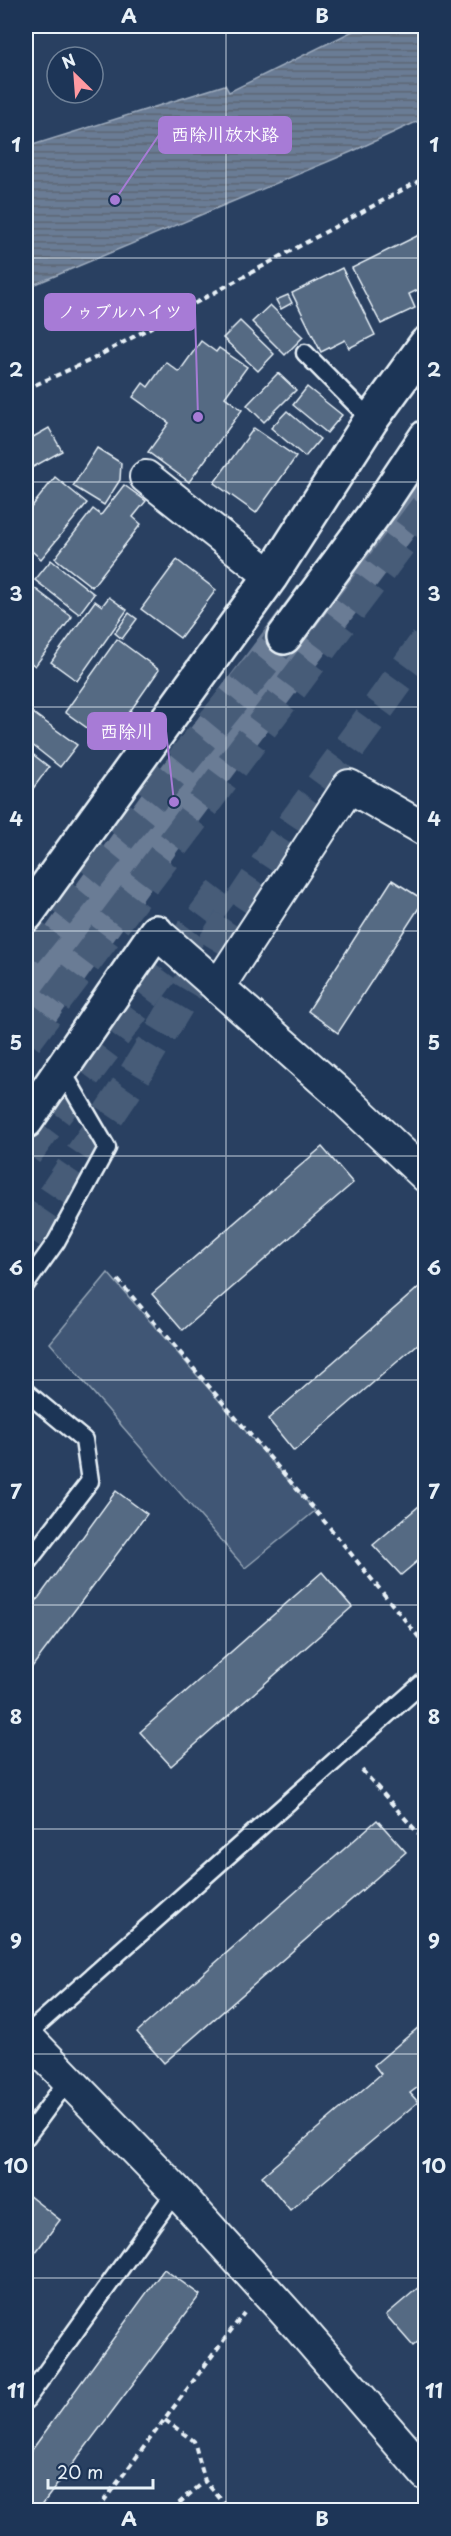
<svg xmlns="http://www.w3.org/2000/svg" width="451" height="2536" viewBox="0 0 451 2536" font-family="'Playpen Sans','Klee One',sans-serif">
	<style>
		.park { fill: #415774; stroke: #94a4b6; stroke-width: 1.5 }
		.water { fill: url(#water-rules); stroke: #9dabbd; stroke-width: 1.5 }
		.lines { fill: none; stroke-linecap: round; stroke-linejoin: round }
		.river { stroke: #6b7c95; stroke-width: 63 }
		.building { fill: #556a83; stroke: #e8f1f8; stroke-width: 1.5 }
		.highway-tunnel { stroke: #465b78; stroke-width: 33; stroke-dasharray: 33 16; stroke-linecap: butt }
		.lane-casing { stroke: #e8f1f8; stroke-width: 21 }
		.street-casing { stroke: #e8f1f8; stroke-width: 36 }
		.secondary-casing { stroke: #e8f1f8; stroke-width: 38 }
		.highway-casing { stroke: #e8f1f8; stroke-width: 38 }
		.path { stroke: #e8f1f8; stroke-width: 4; stroke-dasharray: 6 4.5; stroke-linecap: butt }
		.lane { stroke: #1d3557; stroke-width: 16 }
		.street { stroke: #1d3557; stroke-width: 32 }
		.secondary { stroke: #1d3557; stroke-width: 33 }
		.highway { stroke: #1d3557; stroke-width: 33 }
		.grid { fill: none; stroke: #e8f1f8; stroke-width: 1.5; stroke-opacity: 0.55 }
		.leader { fill: none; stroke: #a77bd6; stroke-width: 2 }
		.callout-dot { fill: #a77bd6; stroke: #1d3557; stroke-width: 2 }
		.callout { fill: #a77bd6; stroke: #a77bd6; stroke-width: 2 }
		.callout-label { font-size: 18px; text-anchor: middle; font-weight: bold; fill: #fff }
		.neatline { fill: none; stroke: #e8f1f8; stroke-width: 2 }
		.grid-label { font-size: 20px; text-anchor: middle; font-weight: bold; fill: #e8f1f8 }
	</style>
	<defs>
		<pattern id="water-rules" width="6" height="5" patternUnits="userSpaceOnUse" patternTransform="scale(1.5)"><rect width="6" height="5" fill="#6b7c95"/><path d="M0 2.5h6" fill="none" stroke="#5a6573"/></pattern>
	</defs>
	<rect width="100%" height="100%" fill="#294061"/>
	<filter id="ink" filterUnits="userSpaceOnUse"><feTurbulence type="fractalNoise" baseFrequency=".0167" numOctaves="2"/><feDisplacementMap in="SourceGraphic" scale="12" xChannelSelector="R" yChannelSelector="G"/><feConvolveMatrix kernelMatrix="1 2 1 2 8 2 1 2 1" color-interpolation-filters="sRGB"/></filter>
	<g filter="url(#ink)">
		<!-- park -->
		<polygon class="park" points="108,1273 315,1511 245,1568 50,1343"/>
		<!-- water -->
		<polygon class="water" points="363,26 425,26 425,118 351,152 26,288 26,147 225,85 229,92"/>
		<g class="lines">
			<!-- river -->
			<polyline class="river" points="26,1009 174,802 426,468"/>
		</g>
		<!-- building -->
		<g class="building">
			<polygon points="419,235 426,249 426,286 409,294 415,308 381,324 352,268"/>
			<polygon points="342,268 375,335 349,348 345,340 321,352 292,293"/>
			<polygon points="288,295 292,303 281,309 276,300"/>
			<polygon points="270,305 303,337 285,355 252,322"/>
			<polygon points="240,321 274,354 258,371 223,338"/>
			<polygon points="201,341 216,352 219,348 247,367 225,397 242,410 189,482 148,452 169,423 133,397 143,383 148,387 166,362 179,372"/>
			<polygon points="278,373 296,390 264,422 247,405"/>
			<polygon points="307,387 342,415 327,433 293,405"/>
			<polygon points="287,411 320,439 305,457 271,428"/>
			<polygon points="49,428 62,451 26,471 26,441"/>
			<polygon points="254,428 296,457 256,513 214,483"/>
			<polygon points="97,448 121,463 120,480 104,505 73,486"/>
			<polygon points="55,477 87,503 41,559 26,546 26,514"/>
			<polygon points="124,485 146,501 133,517 141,524 92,587 55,558 93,509 101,515"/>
			<polygon points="51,560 94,594 79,614 35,580"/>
			<polygon points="177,560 216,590 180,638 141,609"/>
			<polygon points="33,587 72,617 35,666 26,659 26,596"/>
			<polygon points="109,597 127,610 77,681 51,662 95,601 102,606"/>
			<polygon points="129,613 137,619 122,639 115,633"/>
			<polygon points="117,639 159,670 108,743 65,712"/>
			<polygon points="33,713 77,745 60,767 26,740 26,722"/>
			<polygon points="26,749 49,767 26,798"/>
			<polygon points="392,880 424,900 338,1033 308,1011"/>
			<polygon points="322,1147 353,1183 183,1330 152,1294"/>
			<polygon points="426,1281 426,1337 294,1451 268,1419"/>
			<polygon points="116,1491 147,1514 26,1675 26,1615"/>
			<polygon points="426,1500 426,1554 401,1575 373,1545"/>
			<polygon points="322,1572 352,1607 171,1766 140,1732"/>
			<polygon points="377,1820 406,1852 164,2063 137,2032"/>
			<polygon points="426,2021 426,2081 410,2093 418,2102 290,2210 262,2176 381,2074 374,2065"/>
			<polygon points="28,2195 60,2220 26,2265 26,2198"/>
			<polygon points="164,2269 200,2295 38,2510 26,2510 26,2458"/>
			<polygon points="426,2281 426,2335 413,2346 386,2315"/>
		</g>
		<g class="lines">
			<!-- highway-tunnel -->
			<g class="highway-tunnel">
				<polyline points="26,952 284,637"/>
				<polyline points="26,1040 426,508"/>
				<polyline points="26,1153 231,880"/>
				<polyline points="26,1237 130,1083 219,936 293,825 426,642"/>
			</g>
			<defs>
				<g id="lane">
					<polyline points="305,353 371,420"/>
					<polyline points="26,1284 56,1242 107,1148 61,1069"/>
					<polyline points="26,1392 84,1440 90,1481 26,1564"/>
					<polyline points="26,2035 426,1680"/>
					<polyline points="26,2137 68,2080"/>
					<polyline points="26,2400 176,2191"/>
				</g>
				<g id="street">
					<polyline points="146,477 271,576"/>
					<polyline points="156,932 336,1091 426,1176"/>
					<polyline points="218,987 349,786 426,830"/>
					<polyline points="26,2036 176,2191 299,2327 426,2474"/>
				</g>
				<g id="secondary">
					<polyline points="26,915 271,576 371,420 426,344"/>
					<polyline points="26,1121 156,932"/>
				</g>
				<polyline id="highway" points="284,637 380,506 426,437"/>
			</defs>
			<!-- lane casing -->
			<use href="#lane" class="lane-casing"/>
			<!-- street casing -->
			<use href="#street" class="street-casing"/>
			<!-- secondary casing -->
			<use href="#secondary" class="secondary-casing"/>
			<!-- highway casing -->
			<use href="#highway" class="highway-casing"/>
			<!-- path -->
			<g class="path">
				<polyline points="26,389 91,360 426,177"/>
				<polyline points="118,1280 330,1528 426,1646"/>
				<polyline points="362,1770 426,1842"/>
				<polyline points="165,2420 194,2441 205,2481 230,2510"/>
				<polyline points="97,2510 244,2313"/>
				<polyline points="171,2510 205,2481"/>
			</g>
			<!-- lane -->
			<use href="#lane" class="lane"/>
			<!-- street -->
			<use href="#street" class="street"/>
			<!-- secondary -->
			<use href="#secondary" class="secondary"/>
			<!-- highway -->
			<use href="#highway" class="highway"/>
		</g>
	</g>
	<!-- grid -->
	<path class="grid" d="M 226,26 L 226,2510M 26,258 L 426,258M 26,482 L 426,482M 26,707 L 426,707M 26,931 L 426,931M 26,1156 L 426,1156M 26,1380 L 426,1380M 26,1605 L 426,1605M 26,1829 L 426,1829M 26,2054 L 426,2054M 26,2278 L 426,2278"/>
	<!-- callouts -->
	<path class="leader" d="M115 200L159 135M198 417L195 312M174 802L166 731"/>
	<g class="callout-dot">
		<circle cx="115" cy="200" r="6"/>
		<circle cx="198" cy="417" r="6"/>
		<circle cx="174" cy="802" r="6"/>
	</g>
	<g class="callout">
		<rect x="159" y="117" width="132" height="36" rx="6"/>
		<rect x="45" y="294" width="150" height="36" rx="6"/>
		<rect x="88" y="713" width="78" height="36" rx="6"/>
	</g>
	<g class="callout-label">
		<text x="225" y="141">西除川放水路</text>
		<text x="120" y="318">ノゥブルハイツ</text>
		<text x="127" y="738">西除川</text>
	</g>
	<!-- margin -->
	<rect width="451" height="2536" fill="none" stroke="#1d3557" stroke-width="66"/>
	<!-- north arrow -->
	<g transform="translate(75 75) rotate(335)"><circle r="28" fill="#1d3557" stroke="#6e8097" stroke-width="1.5"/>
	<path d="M0-4.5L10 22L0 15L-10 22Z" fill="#ff9aa2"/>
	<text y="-9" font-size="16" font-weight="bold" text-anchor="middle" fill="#e8f1f8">N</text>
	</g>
	<!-- scale -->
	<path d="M48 2479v9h105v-9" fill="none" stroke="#e8f1f8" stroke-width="3"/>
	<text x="57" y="2479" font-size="18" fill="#e8f1f8" stroke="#1d3557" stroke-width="4.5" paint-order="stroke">20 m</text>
	<rect x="33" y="33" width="385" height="2470" class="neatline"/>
	<g class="grid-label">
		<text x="129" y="23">A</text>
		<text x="322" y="23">B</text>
		<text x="16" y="152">1</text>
		<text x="434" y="152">1</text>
		<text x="16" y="377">2</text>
		<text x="434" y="377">2</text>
		<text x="16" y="601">3</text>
		<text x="434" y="601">3</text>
		<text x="16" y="826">4</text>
		<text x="434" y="826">4</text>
		<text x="16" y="1050">5</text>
		<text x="434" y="1050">5</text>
		<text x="16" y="1275">6</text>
		<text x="434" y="1275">6</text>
		<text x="16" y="1499">7</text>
		<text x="434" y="1499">7</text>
		<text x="16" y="1724">8</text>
		<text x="434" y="1724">8</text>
		<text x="16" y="1948">9</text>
		<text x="434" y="1948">9</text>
		<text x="16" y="2173">10</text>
		<text x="434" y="2173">10</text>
		<text x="16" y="2398">11</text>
		<text x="434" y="2398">11</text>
		<text x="129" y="2526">A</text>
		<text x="322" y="2526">B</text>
	</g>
</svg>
